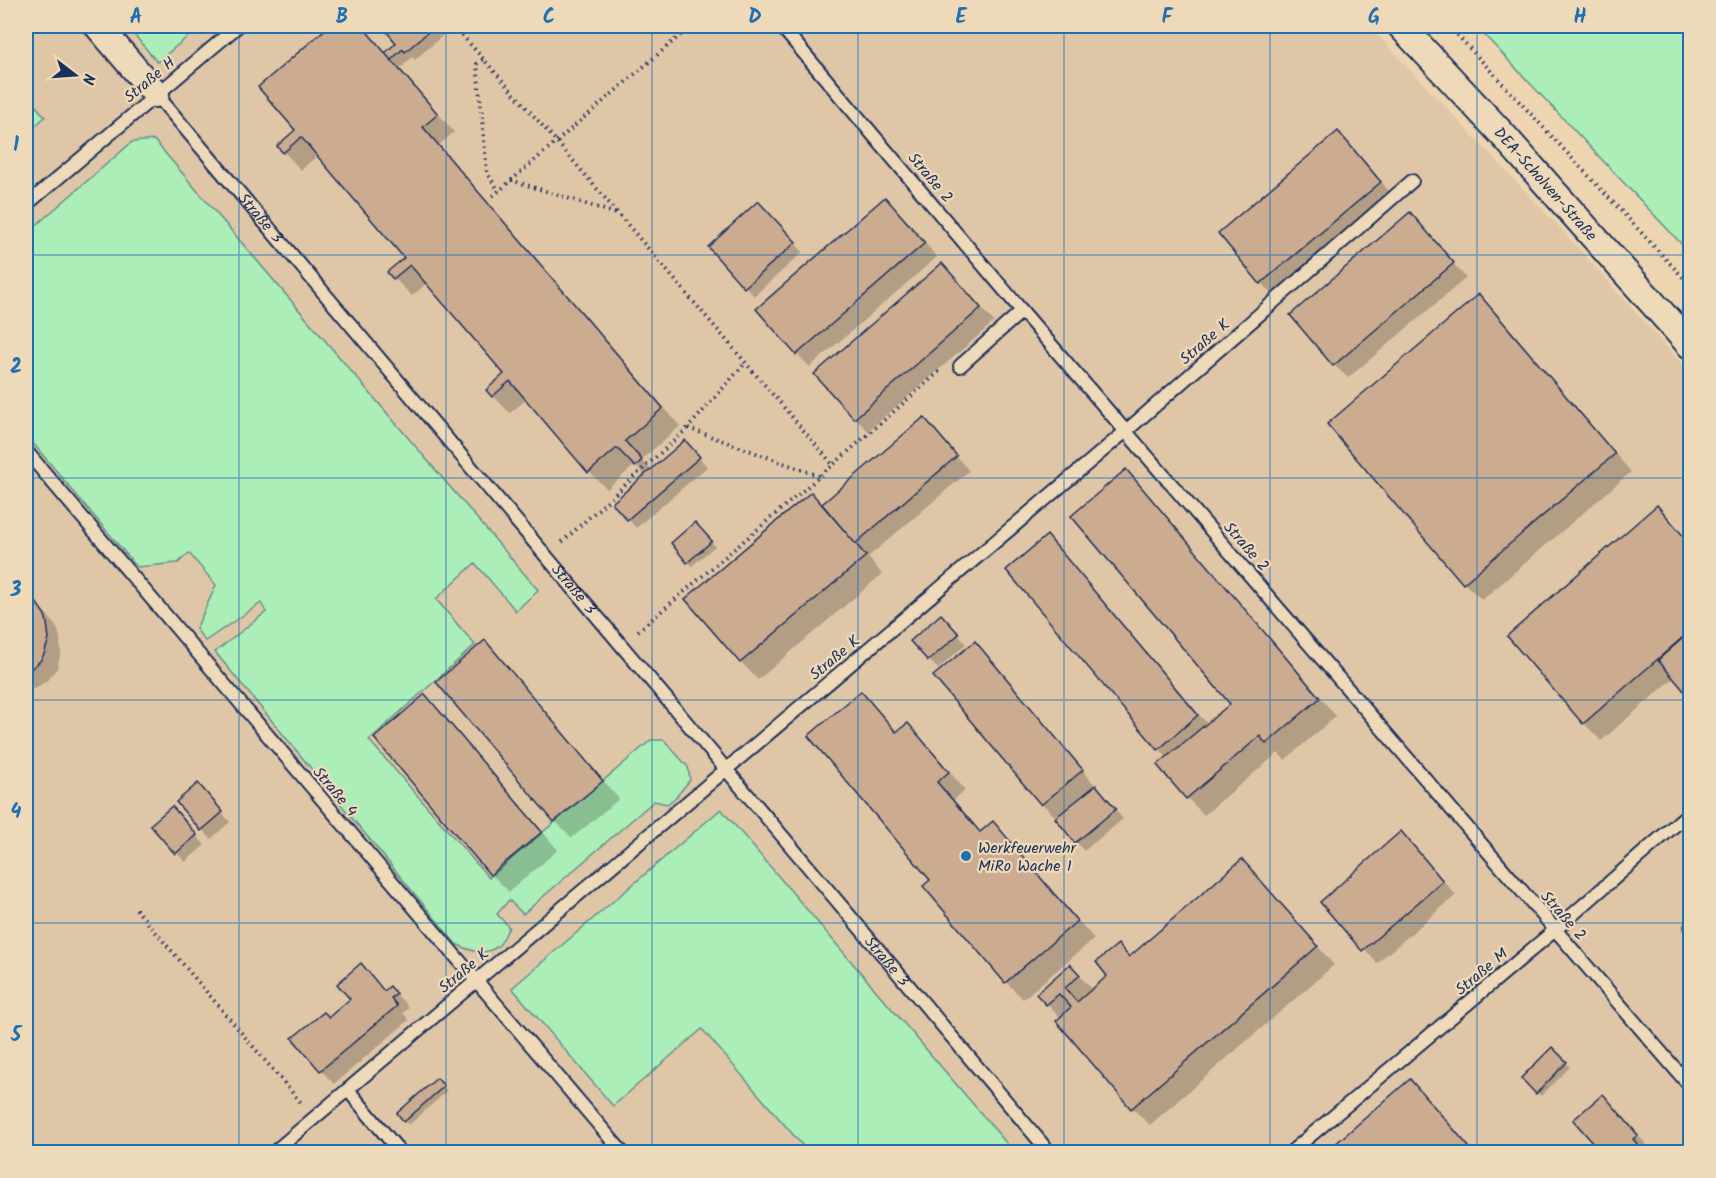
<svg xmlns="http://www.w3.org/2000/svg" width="1716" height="1178" viewBox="0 0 1716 1178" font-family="Kalam,sans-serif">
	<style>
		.built { fill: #dfc6a7 }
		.green { fill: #aceeb8; stroke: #648e8b; stroke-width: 1.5 }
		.shadow { fill: #0003 }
		.building { fill: #ccac91; stroke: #1b2f5e; stroke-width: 1.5 }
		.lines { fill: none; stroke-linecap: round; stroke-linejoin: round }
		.service-casing { stroke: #1b2f5e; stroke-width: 16 }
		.minor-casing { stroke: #1b2f5e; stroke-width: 30 }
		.path { stroke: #1b2f5e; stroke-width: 4; stroke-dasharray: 1.5 4.5; stroke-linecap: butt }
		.service { stroke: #eedab8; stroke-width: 12 }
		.minor { stroke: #eedab8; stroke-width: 26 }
		.grid { fill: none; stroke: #1f6fb2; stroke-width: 1.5; stroke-opacity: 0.55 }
		.poi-dot { fill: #1f6fb2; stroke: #eedab8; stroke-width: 2 }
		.labels { text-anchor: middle; stroke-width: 4.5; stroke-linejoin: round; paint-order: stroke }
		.street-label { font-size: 16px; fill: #1b2f5e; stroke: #eedab8 }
		.poi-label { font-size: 16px; fill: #1b2f5e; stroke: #eedab8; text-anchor: start }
		.neatline { fill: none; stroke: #1f6fb2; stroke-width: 2 }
		.grid-label { font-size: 20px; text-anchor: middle; font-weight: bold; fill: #1f6fb2 }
	</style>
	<rect width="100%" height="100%" fill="#edd5b2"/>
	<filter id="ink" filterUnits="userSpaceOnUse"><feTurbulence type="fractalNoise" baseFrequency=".0167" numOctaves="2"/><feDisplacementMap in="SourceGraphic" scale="12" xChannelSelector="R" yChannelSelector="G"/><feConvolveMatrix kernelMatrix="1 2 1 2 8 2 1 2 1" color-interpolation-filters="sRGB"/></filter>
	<g filter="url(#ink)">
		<!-- built -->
		<polygon class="built" points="26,26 1369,26 1560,228 1690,373 1690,1152 26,1152"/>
		<!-- green -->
		<g class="green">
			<polygon points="127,26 201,26 157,62"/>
			<polygon points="1476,26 1690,26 1690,253"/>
			<polygon points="26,94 45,117 26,134"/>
			<path d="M 154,140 L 538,590 L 516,611 L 475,563 L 436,599 L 475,645 L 369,740 L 489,878 L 651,740 L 664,740 L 688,767 L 690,780 L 675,798 L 667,804 L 654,801 L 523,914 L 509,900 L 497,914 L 509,927 C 506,932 503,941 499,945 C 486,957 470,951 456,944 L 215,652 L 266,612 L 261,603 L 205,641 L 196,629 L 216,585 L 189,553 L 178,563 L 137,567 L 26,435 L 26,234 L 132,142 Z"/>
			<polygon points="721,809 1014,1152 808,1152 702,1029 613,1106 512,988"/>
		</g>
		<!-- shadow -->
		<g class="shadow">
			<polygon points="332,26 362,26 386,54 399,43 385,28 388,26 446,26 450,29 415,60 412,57 400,69 454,132 439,145 680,426 641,460 652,471 694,451 707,467 636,528 628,519 646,476 635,465 607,489 589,472 527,399 510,413 493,396 506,374 427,283 412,296 394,278 389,272 406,258 318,155 301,170 284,152 297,130 260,87"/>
			<polygon points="1338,133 1351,146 1393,196 1275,297 1261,283 1220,234"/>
			<polygon points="767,212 803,252 754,296 710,247"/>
			<polygon points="898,212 937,257 810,367 797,354"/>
			<polygon points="1410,215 1466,278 1348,378 1334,365 1292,315"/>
			<polygon points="942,265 994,322 868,431 855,418"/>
			<polygon points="1479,296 1497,314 1631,472 1482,600 1464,583"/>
			<polygon points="924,419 969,471 868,557 882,574 758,680 741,662 687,599 822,505"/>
			<polygon points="1126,471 1143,489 1336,716 1285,760 1278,753 1204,815 1187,798 1168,758 1159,749 1047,537 1064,555 1208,725 1232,704"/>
			<polygon points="1657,507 1690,543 1690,696 1675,677 1601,741 1584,723"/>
			<polygon points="699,528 715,546 692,566 688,562"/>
			<polygon points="26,597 35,603 49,617 58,630 60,638 61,653 57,668 48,680 34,689 26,690"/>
			<polygon points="950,625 966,644 938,669 929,660"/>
			<polygon points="485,642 502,660 619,799 572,838 555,821"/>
			<polygon points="975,643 988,656 1123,819 1084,851 1057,818 1042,804"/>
			<polygon points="861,693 897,733 907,725 925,742 965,790 954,800 981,833 993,823 1010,841 1094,939 1023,999 1006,982 932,880"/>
			<polygon points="425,696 443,714 558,850 509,892 491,874 376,738"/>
			<polygon points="206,794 230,822 211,839 178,802"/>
			<polygon points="180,817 205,845 185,862 152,825"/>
			<polygon points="1414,847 1456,895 1377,963 1322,902"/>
			<polygon points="1242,861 1260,879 1334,965 1150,1125 1132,1108 1061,1018 1038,994 1070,966 1093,990"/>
			<polygon points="361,965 385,992 390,988 403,1001 409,1008 403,1013 409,1020 334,1084 321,1070 329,1019 352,999"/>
			<polygon points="1552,1049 1570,1067 1541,1096 1523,1078"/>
			<polygon points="437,1080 447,1091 409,1125 399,1113"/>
			<polygon points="1410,1081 1428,1099 1474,1152 1328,1152"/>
			<polygon points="1611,1105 1646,1144 1641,1149 1644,1152 1603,1152 1575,1120"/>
		</g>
		<!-- building -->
		<g class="building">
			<polygon points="329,26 362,26 438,114 423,127 663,408 625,441 642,460 635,467 617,448 588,473 510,381 492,397 486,390 504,374 410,265 393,279 387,272 404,258 301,137 283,153 277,146 295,130 258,87"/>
			<polygon points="385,26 435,26 405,52 403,49 391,60 385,53 396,43 383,27"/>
			<polygon points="1338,131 1381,182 1260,284 1218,233"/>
			<polygon points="885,197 925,243 796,355 756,309"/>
			<polygon points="758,201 796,242 744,288 708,247"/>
			<polygon points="1410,212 1454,263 1333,366 1290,315"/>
			<polygon points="942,263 981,308 854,419 814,374"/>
			<polygon points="1479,294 1615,454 1463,584 1327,424"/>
			<polygon points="924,417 957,456 855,544 822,504"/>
			<polygon points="685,440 700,457 627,520 612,503"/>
			<polygon points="1126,469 1320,698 1266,744 1260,736 1186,799 1157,765 1230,704 1071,516"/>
			<polygon points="811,492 866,556 740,663 685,599"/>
			<polygon points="1657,505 1690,544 1690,631 1583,724 1507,636"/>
			<polygon points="695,522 712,541 687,563 671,543"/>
			<polygon points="1047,535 1198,715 1158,750 1006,570"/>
			<polygon points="26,594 36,602 45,615 47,623 49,639 44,654 40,661 26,673"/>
			<polygon points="941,614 959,634 928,661 910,641"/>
			<polygon points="1683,638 1690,646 1690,698 1658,660"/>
			<polygon points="485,640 603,781 554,822 436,682"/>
			<polygon points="975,641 1083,770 1041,805 933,676"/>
			<polygon points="861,691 896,732 908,723 949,772 937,782 980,832 993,821 1077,921 1005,983 923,886 930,880 808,736"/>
			<polygon points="425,694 542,832 490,875 374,738"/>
			<polygon points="198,783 223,812 201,831 176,802"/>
			<polygon points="1096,785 1116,809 1075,843 1055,818"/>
			<polygon points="172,806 197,835 175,854 150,825"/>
			<polygon points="1401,831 1443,881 1362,951 1320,902"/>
			<polygon points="1242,859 1318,946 1131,1109 1056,1021 1071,1007 1059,994 1046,1005 1036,994 1070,964 1080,975 1065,988 1077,1002 1107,976 1096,962 1118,944 1129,957"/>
			<polygon points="1690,909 1690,946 1686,939 1684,926"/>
			<polygon points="361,963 384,991 390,986 397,994 391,998 397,1006 320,1071 292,1038 324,1012 329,1017 350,999 337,984"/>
			<polygon points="1552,1047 1567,1062 1536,1094 1521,1078"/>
			<polygon points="437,1078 444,1086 404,1122 397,1113"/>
			<polygon points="1410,1079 1469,1147 1464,1152 1326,1152"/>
			<polygon points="1603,1094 1638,1135 1633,1139 1644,1152 1601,1152 1573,1120"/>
		</g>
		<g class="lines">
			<defs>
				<g id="service">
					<polyline points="781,26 1022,311 1690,1086"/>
					<path id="s1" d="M 156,94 C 456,445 751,800 1049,1152"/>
					<polyline points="26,205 238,26"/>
					<polyline points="960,366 1022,311"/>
					<polyline points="26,451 622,1152"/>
					<polyline points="348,1090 400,1152"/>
					<polyline points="274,1152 1126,431 1412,181"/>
					<polyline points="1291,1152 1555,930 1690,812"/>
				</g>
				<g id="minor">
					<polyline points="98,26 156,94"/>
					<path id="s2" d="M 1401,26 L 1503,135 L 1690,345"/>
				</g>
			</defs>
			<!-- service casing -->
			<use href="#service" class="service-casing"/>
			<!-- minor casing -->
			<use href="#minor" class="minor-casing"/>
			<!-- path -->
			<g class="path">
				<polyline points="454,26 557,142 833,465"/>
				<polyline points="1449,26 1690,285"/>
				<polyline points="483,60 477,64 487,173 499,191"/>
				<polyline points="511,180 617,214"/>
				<polyline points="493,196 691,26"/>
				<polyline points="688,428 819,476"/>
				<polyline points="562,542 688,428 746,362"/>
				<polyline points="638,631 833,465 941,370"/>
				<polyline points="136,909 302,1104"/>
			</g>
			<!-- service -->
			<use href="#service" class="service"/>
			<!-- minor -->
			<use href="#minor" class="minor"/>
		</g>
	</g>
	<!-- grid -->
	<path class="grid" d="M 239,26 L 239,1152M 446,26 L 446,1152M 652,26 L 652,1152M 858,26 L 858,1152M 1064,26 L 1064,1152M 1270,26 L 1270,1152M 1477,26 L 1477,1152M 26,255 L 1690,255M 26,478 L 1690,478M 26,700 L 1690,700M 26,923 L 1690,923"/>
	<!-- markers -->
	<circle class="poi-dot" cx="966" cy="856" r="6"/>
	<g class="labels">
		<!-- street labels -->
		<g class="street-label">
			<text transform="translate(149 79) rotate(-40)" y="6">Straße H</text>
			<text transform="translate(931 177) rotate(50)" y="6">Straße 2</text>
			<text dy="6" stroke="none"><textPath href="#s2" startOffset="214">DEA-Scholven-Straße</textPath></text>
			<text dy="6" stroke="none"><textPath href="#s1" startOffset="162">Straße 3</textPath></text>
			<text transform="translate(1204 341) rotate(-41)" y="6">Straße K</text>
			<text transform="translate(1247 546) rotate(49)" y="6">Straße 2</text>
			<text dy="6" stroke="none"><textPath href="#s1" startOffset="648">Straße 3</textPath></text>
			<text transform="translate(834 657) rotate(-40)" y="6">Straße K</text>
			<text transform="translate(336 791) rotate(50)" y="6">Straße 4</text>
			<text transform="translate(1564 915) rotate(49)" y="6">Straße 2</text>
			<text dy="6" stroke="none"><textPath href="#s1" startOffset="1134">Straße 3</textPath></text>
			<text transform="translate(463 970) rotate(-40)" y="6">Straße K</text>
			<text transform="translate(1481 971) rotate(-40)" y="6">Straße M</text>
		</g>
		<!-- poi labels -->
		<g class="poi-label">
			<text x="978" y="853">Werkfeuerwehr<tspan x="978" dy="18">MiRo Wache 1</tspan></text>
		</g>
	</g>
	<!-- margin -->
	<rect width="1716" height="1178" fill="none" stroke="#eedab8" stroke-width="66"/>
	<!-- north arrow -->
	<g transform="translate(75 75) rotate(107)" stroke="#eedab8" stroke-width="4.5" paint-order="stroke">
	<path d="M0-4.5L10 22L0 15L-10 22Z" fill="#1b2f5e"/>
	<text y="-9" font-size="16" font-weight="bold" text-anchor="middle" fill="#1b2f5e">N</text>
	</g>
	<rect x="33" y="33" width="1650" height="1112" class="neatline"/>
	<g class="grid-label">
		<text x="136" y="23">A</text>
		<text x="342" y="23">B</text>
		<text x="549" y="23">C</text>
		<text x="755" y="23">D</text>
		<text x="961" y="23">E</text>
		<text x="1167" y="23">F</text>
		<text x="1374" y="23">G</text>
		<text x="1580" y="23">H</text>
		<text x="16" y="151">1</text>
		<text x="16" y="373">2</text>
		<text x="16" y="596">3</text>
		<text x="16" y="818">4</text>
		<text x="16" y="1041">5</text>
	</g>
</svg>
